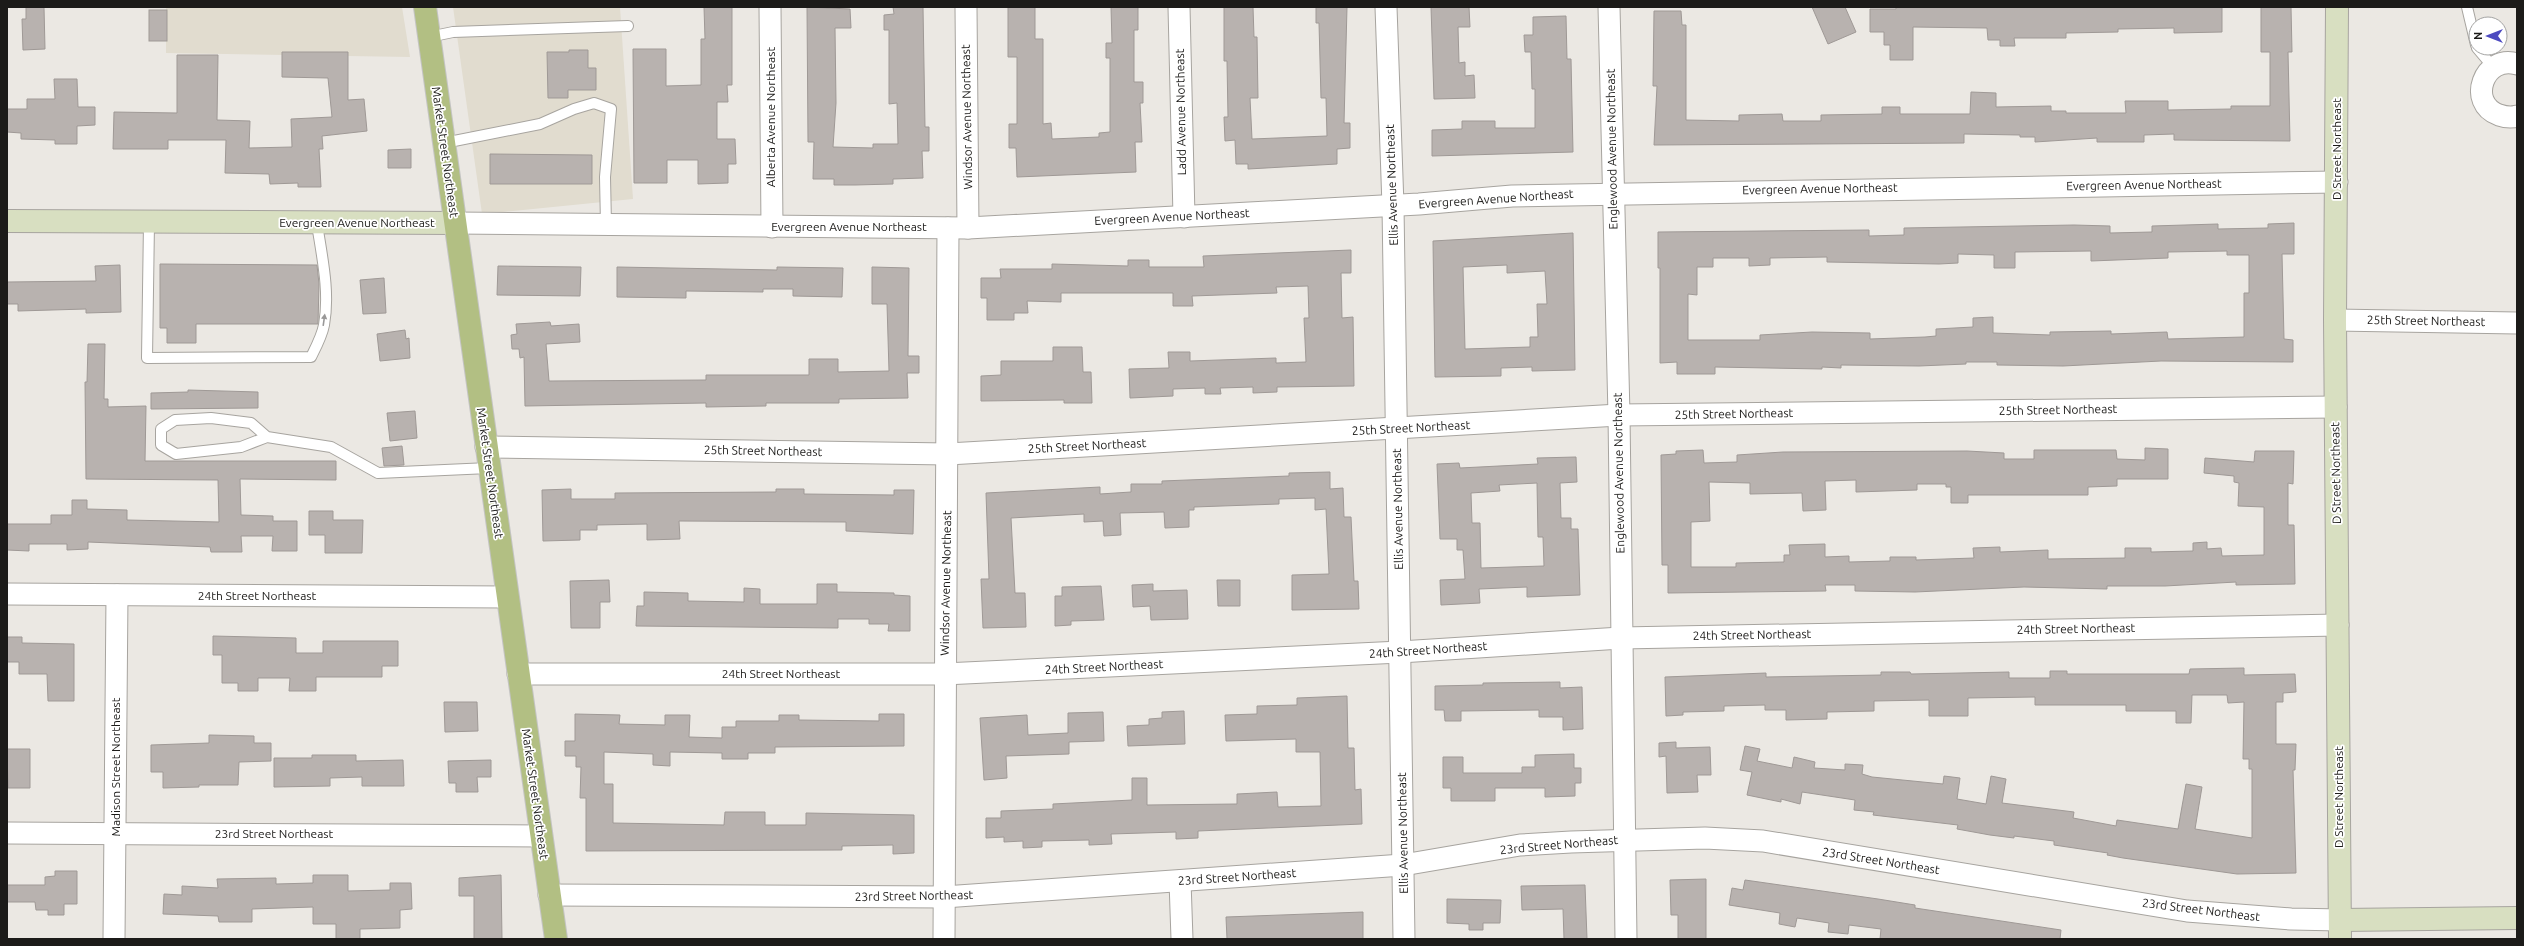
<svg xmlns="http://www.w3.org/2000/svg" width="2524" height="946" viewBox="0 0 2524 946" font-family="Ubuntu,sans-serif">
	<style>
		.built { fill: #e1dccf }
		.building { fill: #b8b2af; stroke: #9f9996; fill-rule: evenodd }
		.lines { fill: none; stroke-linecap: round; stroke-linejoin: round }
		.lane-casing { stroke: #a7a49f; stroke-width: 12 }
		.street-casing { stroke: #a7a49f; stroke-width: 23 }
		.secondary-casing { stroke: #a7a49f; stroke-width: 24 }
		.primary-casing { stroke: #c4c4c3; stroke-width: 24 }
		.lane { stroke: #fff; stroke-width: 10 }
		.street { stroke: #fff; stroke-width: 21 }
		.secondary { stroke: #d8dfc1; stroke-width: 22 }
		.primary { stroke: #b2bf83; stroke-width: 22 }
		.oneway { fill: #999898 }
		.labels { text-anchor: middle; stroke-width: 3.5; stroke-linejoin: round; paint-order: stroke }
		.street-label { font-size: 12px; fill: #1c1b19; stroke: #fff }
	</style>
	<rect width="100%" height="100%" fill="#ebe8e3"/>
	<!-- built -->
	<g class="built">
		<polygon points="166,7 402,7 410,57 166,53"/>
		<polygon points="453,7 620,7 633,199 482,214"/>
	</g>
	<!-- building -->
	<g class="building">
		<polygon points="26,7 44,7 45,49 23,50 22,19 26,19"/>
		<polygon points="704,7 732,7 732,85 727,85 728,102 717,102 717,139 735,139 736,164 728,164 728,183 698,184 698,160 667,160 667,183 634,183 633,49 666,49 666,86 701,85 701,39 705,39"/>
		<polygon points="807,7 850,9 851,28 835,28 836,103 833,147 873,148 873,144 898,144 897,103 889,104 889,30 884,30 884,15 894,14 893,7 923,7 925,127 929,127 929,151 922,151 923,178 893,179 893,184 855,185 834,185 834,179 813,179 814,142 808,142"/>
		<polygon points="1008,7 1035,7 1035,39 1043,39 1043,124 1051,123 1052,139 1099,137 1099,133 1110,132 1110,58 1106,58 1106,43 1112,43 1111,7 1138,7 1138,30 1134,30 1134,82 1143,82 1143,103 1140,103 1142,142 1135,142 1136,172 1017,177 1016,148 1009,148 1009,124 1017,124 1017,57 1008,57"/>
		<polygon points="1224,7 1253,7 1254,37 1257,37 1258,98 1250,98 1252,139 1327,136 1326,98 1321,98 1319,23 1316,23 1316,7 1347,7 1344,123 1350,123 1350,148 1337,149 1337,164 1248,169 1248,164 1236,164 1235,140 1225,141 1224,117 1228,117 1227,61 1224,61"/>
		<polygon points="1431,7 1469,7 1470,27 1458,27 1459,63 1465,62 1465,76 1474,75 1475,98 1434,99"/>
		<polygon points="1812,7 1845,7 1856,32 1828,44"/>
		<polygon points="1896,7 2222,7 2222,32 2174,33 2174,28 2118,29 2118,32 2066,33 2066,38 2014,38 2015,46 2000,46 2000,40 1988,40 1987,28 1913,27 1913,60 1890,60 1890,45 1884,45 1884,32 1870,32 1870,9 1896,9"/>
		<polygon points="2261,7 2291,7 2292,52 2288,52 2290,141 2174,140 2174,134 2144,135 2144,142 2097,142 2097,138 2035,142 2035,137 2020,137 2020,135 1964,134 1964,143 1654,145 1657,86 1653,86 1654,11 1681,11 1682,25 1686,25 1686,120 1739,121 1739,115 1782,114 1783,121 1821,121 1821,115 1882,114 1882,107 1900,107 1900,114 1970,114 1971,92 1996,93 1996,107 2051,106 2051,111 2066,111 2066,113 2126,113 2125,101 2168,101 2168,110 2231,109 2231,106 2270,106 2270,52 2261,52"/>
		<rect x="149" y="10" width="18" height="31"/>
		<polygon points="1566,16 1567,59 1571,59 1573,152 1432,156 1432,130 1462,129 1462,121 1495,121 1495,128 1535,128 1535,89 1532,89 1531,52 1525,52 1524,35 1533,35 1533,17"/>
		<polygon points="569,50 588,50 588,68 596,68 596,90 568,90 568,98 548,98 547,52 569,52"/>
		<polygon points="282,52 348,52 348,100 364,99 367,131 322,136 323,149 319,149 321,187 298,187 298,183 270,184 269,174 225,173 226,140 168,140 168,149 113,149 114,112 177,113 177,55 218,55 217,120 250,121 249,148 292,147 291,119 332,117 328,78 282,77"/>
		<polygon points="54,79 77,79 78,107 95,107 95,125 77,126 77,144 55,144 55,140 21,139 21,133 7,132 7,109 27,109 27,99 55,99"/>
		<polygon points="411,149 411,168 388,168 388,150"/>
		<polygon points="490,154 592,155 592,184 490,184"/>
		<path d="M 2294,223 L 2294,254 L 2282,254 L 2284,339 L 2293,340 L 2293,362 L 2161,361 L 2063,366 L 1997,365 L 1997,362 L 1966,362 L 1966,364 L 1919,366 L 1841,365 L 1841,368 L 1822,367 L 1822,369 L 1715,367 L 1715,374 L 1677,374 L 1677,362 L 1660,363 L 1660,268 L 1658,268 L 1658,232 L 1869,230 L 1869,236 L 1904,235 L 1904,228 L 2074,225 L 2110,226 L 2110,233 L 2152,232 L 2152,226 L 2218,224 L 2218,229 L 2268,228 L 2268,224 ZM 2091,251 L 2091,261 L 2168,258 L 2168,252 L 2227,251 L 2227,255 L 2249,255 L 2249,293 L 2244,293 L 2244,337 L 2168,339 L 2167,332 L 2111,334 L 2111,331 L 2050,332 L 2050,335 L 1993,333 L 1993,317 L 1973,318 L 1973,327 L 1936,329 L 1936,336 L 1925,337 L 1870,339 L 1870,333 L 1812,332 L 1760,335 L 1760,340 L 1688,340 L 1688,294 L 1697,295 L 1697,267 L 1713,267 L 1713,258 L 1749,258 L 1749,266 L 1770,265 L 1770,258 L 1827,257 L 1827,262 L 1939,264 L 1958,263 L 1958,254 L 1994,255 L 1994,268 L 2015,268 L 2015,252 Z"/>
		<path d="M 1573,233 L 1575,370 L 1532,371 L 1532,367 L 1501,368 L 1501,376 L 1435,377 L 1433,241 ZM 1507,265 L 1507,273 L 1545,271 L 1547,304 L 1537,304 L 1538,337 L 1530,337 L 1530,347 L 1465,349 L 1463,267 Z"/>
		<polygon points="1351,250 1351,273 1341,273 1342,318 1353,317 1354,386 1277,387 1277,392 1253,393 1253,387 1220,388 1221,394 1205,394 1205,388 1173,389 1173,396 1130,398 1129,369 1169,368 1168,352 1190,352 1190,361 1276,358 1276,363 1306,362 1304,318 1309,318 1308,286 1276,287 1277,293 1192,296 1193,306 1173,306 1173,293 1061,293 1061,302 1027,301 1028,313 1014,313 1014,320 987,320 987,298 981,298 981,278 1001,278 1000,269 1052,269 1052,264 1128,266 1128,260 1149,260 1149,267 1204,267 1203,256"/>
		<polygon points="160,264 317,265 319,284 318,324 196,324 196,343 167,343 167,328 160,328"/>
		<polygon points="120,265 121,312 86,313 86,309 18,311 18,304 7,304 7,282 96,281 95,266"/>
		<polygon points="498,266 581,267 580,296 497,295"/>
		<polygon points="617,267 777,270 777,267 843,268 842,297 793,296 793,289 763,289 763,292 686,291 686,298 617,297"/>
		<polygon points="872,267 909,268 908,356 919,356 919,373 907,373 908,398 839,399 839,403 766,403 766,406 706,407 706,403 525,406 524,357 520,358 519,349 512,349 511,335 517,334 516,324 550,322 551,326 579,324 580,342 546,344 549,381 706,380 706,375 809,375 809,359 838,359 838,372 889,371 887,304 872,304"/>
		<polygon points="384,278 386,313 363,314 360,280"/>
		<polygon points="405,330 406,339 409,338 410,358 380,361 377,334"/>
		<polygon points="88,344 105,344 104,399 108,399 108,407 146,406 145,461 336,461 336,480 240,479 241,515 273,516 273,521 297,521 297,551 272,551 273,536 241,536 242,552 211,552 210,547 88,542 88,549 67,550 67,544 29,544 29,551 7,550 7,524 51,524 51,515 72,515 72,500 87,500 87,509 127,510 127,520 219,522 218,480 86,479 85,382 87,382"/>
		<polygon points="1053,347 1082,347 1083,372 1091,372 1092,403 1064,403 1064,400 981,401 981,376 1001,375 1001,361 1053,361"/>
		<polygon points="188,390 258,392 258,408 151,409 151,393 188,392"/>
		<polygon points="415,411 417,438 390,441 387,413"/>
		<polygon points="402,446 404,465 384,466 382,448"/>
		<polygon points="2145,448 2168,449 2168,479 2117,479 2117,486 2088,487 2088,495 1968,495 1968,503 1951,503 1951,487 1946,487 1946,484 1917,484 1917,490 1856,492 1856,480 1825,481 1826,510 1803,511 1802,493 1750,494 1750,483 1709,482 1710,521 1691,522 1691,567 1736,567 1736,563 1784,562 1784,555 1790,555 1789,545 1825,544 1825,557 1849,556 1849,562 1890,561 1890,557 1916,557 1916,560 1974,558 1973,548 2000,547 2000,552 2048,550 2048,559 2125,558 2125,548 2151,548 2151,552 2193,551 2193,543 2207,542 2207,549 2221,548 2222,556 2264,555 2264,507 2238,506 2239,483 2234,482 2234,476 2204,473 2205,458 2254,462 2255,451 2294,451 2293,484 2288,483 2288,525 2294,525 2295,584 2236,585 2236,582 2165,586 2107,586 2107,589 2024,587 1915,592 1855,591 1855,585 1825,585 1826,591 1668,593 1668,565 1662,565 1661,455 1676,454 1676,451 1703,450 1704,463 1737,462 1737,455 1783,452 1967,451 2004,453 2004,459 2034,459 2034,450 2116,450 2117,459 2145,460"/>
		<path d="M 1576,457 L 1577,482 L 1560,483 L 1561,518 L 1571,518 L 1571,529 L 1578,529 L 1580,595 L 1527,597 L 1527,587 L 1479,589 L 1480,603 L 1441,605 L 1440,580 L 1465,579 L 1463,550 L 1457,550 L 1457,539 L 1440,539 L 1437,464 L 1459,463 L 1460,468 L 1538,464 L 1537,458 ZM 1537,483 L 1538,537 L 1543,537 L 1544,566 L 1481,568 L 1480,523 L 1472,523 L 1471,493 L 1500,491 L 1499,485 Z"/>
		<polygon points="1330,472 1330,489 1343,488 1344,517 1351,517 1354,581 1358,581 1359,609 1292,610 1292,575 1329,574 1326,509 1315,510 1315,498 1279,499 1279,504 1194,507 1194,510 1189,510 1189,527 1165,528 1164,512 1120,513 1121,535 1104,536 1103,521 1084,522 1084,514 1011,518 1015,593 1025,593 1026,627 983,628 981,579 989,579 986,493 1100,487 1100,494 1131,492 1131,484 1162,484 1162,481 1289,476 1289,473"/>
		<polygon points="571,489 571,499 615,499 615,493 776,492 776,489 804,489 804,494 894,495 894,490 914,490 913,534 846,531 846,522 679,521 680,539 647,540 647,524 597,525 597,530 580,530 580,540 543,541 542,490"/>
		<polygon points="309,511 333,511 333,520 363,520 362,553 325,553 325,535 309,535"/>
		<polygon points="609,580 610,602 600,602 600,628 571,628 570,581"/>
		<polygon points="1217,580 1240,580 1240,606 1218,606"/>
		<polygon points="817,584 837,584 837,592 894,593 894,595 910,596 910,631 888,631 889,624 869,624 869,619 838,619 838,628 636,626 637,606 644,606 644,592 688,593 688,601 744,602 744,588 760,589 760,604 817,604"/>
		<polygon points="1153,584 1153,591 1187,590 1188,619 1151,620 1150,606 1133,607 1132,585"/>
		<polygon points="1101,586 1104,620 1071,621 1071,625 1055,626 1055,596 1062,596 1062,587"/>
		<polygon points="213,636 296,638 296,653 323,653 323,641 398,641 398,666 382,666 382,677 316,677 316,691 289,691 290,678 258,678 258,691 238,691 238,683 222,683 222,655 213,655"/>
		<polygon points="7,637 22,637 22,643 74,644 74,701 48,701 47,674 19,674 19,662 7,662"/>
		<polygon points="2244,668 2244,675 2295,674 2296,692 2283,693 2283,702 2276,702 2276,744 2296,744 2295,770 2293,770 2296,873 2237,874 2123,858 2107,855 2108,853 2054,845 2054,841 2014,836 2014,838 1990,835 1957,829 1958,825 1873,815 1874,812 1854,810 1855,800 1802,792 1800,804 1781,799 1781,802 1747,795 1752,772 1740,770 1745,746 1760,749 1757,761 1792,768 1794,757 1815,762 1814,768 1845,770 1845,764 1863,765 1862,774 1872,777 1943,784 1944,776 1960,778 1957,799 1986,804 1991,776 2006,779 2002,803 2074,812 2073,818 2116,826 2117,820 2178,829 2186,784 2202,787 2195,829 2252,838 2252,769 2249,769 2249,759 2243,759 2244,702 2228,703 2227,695 2192,695 2191,723 2176,723 2176,711 2126,711 2126,705 2035,705 2035,697 1968,698 1968,716 1929,716 1929,700 1874,701 1874,711 1827,712 1827,719 1786,720 1786,710 1765,710 1765,705 1724,706 1724,711 1683,712 1683,715 1666,716 1665,677 1766,673 1766,677 1881,675 1881,672 1910,672 1911,674 2009,672 2009,678 2050,678 2050,671 2067,671 2067,674 2189,674 2190,669"/>
		<polygon points="1560,682 1560,688 1582,687 1583,729 1563,730 1563,717 1539,717 1539,710 1461,711 1461,721 1445,721 1444,710 1435,710 1435,686 1483,685 1483,683"/>
		<polygon points="1347,696 1348,748 1354,748 1355,790 1361,789 1362,824 1198,831 1198,838 1176,839 1176,832 1111,834 1112,844 1089,845 1089,840 1042,841 1042,847 1023,848 1023,841 1004,842 1004,837 986,838 986,818 1001,818 1001,811 1053,809 1053,804 1132,800 1132,778 1147,778 1147,805 1237,804 1237,794 1277,792 1278,807 1321,806 1320,752 1296,752 1296,739 1226,741 1225,715 1257,714 1257,706 1297,705 1297,698"/>
		<polygon points="444,702 477,702 478,731 445,732"/>
		<polygon points="1184,711 1185,744 1128,746 1127,726 1149,725 1149,719 1162,718 1162,712"/>
		<polygon points="1103,712 1104,741 1069,742 1069,754 1006,756 1007,778 984,780 980,718 1027,715 1028,735 1068,733 1068,713"/>
		<polygon points="575,714 620,715 619,724 665,725 665,715 690,715 689,737 722,738 722,727 736,727 736,721 779,721 779,715 799,715 799,720 879,721 879,714 904,714 904,746 775,747 775,753 748,753 748,759 722,759 722,753 670,752 670,766 653,765 653,754 604,752 604,784 613,784 613,823 724,825 725,812 765,812 765,825 806,825 806,813 914,815 914,853 893,854 893,845 842,846 842,850 586,851 586,798 580,798 581,767 576,767 576,756 565,756 565,741 575,741"/>
		<polygon points="209,735 254,736 254,743 271,743 271,761 239,762 238,785 199,785 199,787 163,788 163,772 151,772 151,745 209,743"/>
		<polygon points="1676,742 1676,748 1710,747 1711,775 1697,775 1698,792 1667,793 1666,756 1659,757 1659,743"/>
		<polygon points="7,749 30,749 30,788 8,788"/>
		<polygon points="1574,754 1574,768 1581,768 1581,783 1575,783 1575,796 1545,797 1545,788 1495,788 1495,801 1451,801 1451,788 1443,788 1443,757 1463,757 1463,773 1522,773 1522,767 1535,767 1535,755"/>
		<polygon points="312,755 356,755 356,761 403,760 404,786 362,786 362,777 330,778 330,786 274,787 274,758 312,758"/>
		<polygon points="491,760 491,777 477,777 478,792 456,792 456,783 449,783 448,761"/>
		<polygon points="55,871 77,871 77,904 64,904 64,915 48,915 48,910 36,910 35,902 7,902 7,885 45,885 45,877 55,876"/>
		<polygon points="313,875 348,875 348,891 390,890 390,883 411,883 412,909 400,910 400,928 360,929 360,939 336,939 336,924 313,924 313,907 252,909 252,922 219,922 218,916 163,914 164,894 182,895 182,886 218,888 217,879 276,878 276,884 313,883"/>
		<polygon points="501,875 502,939 474,939 474,896 459,896 459,878"/>
		<polygon points="1706,879 1706,939 1678,939 1678,915 1671,915 1670,880"/>
		<polygon points="1745,880 1878,899 1915,905 1915,908 2061,930 2060,939 1880,939 1881,929 1849,925 1848,934 1828,932 1829,923 1797,918 1795,927 1779,924 1780,913 1729,905 1732,888 1743,890"/>
		<polygon points="1585,885 1587,939 1564,939 1563,909 1522,910 1521,886"/>
		<polygon points="1447,899 1501,900 1500,923 1483,923 1483,930 1469,930 1469,924 1447,923"/>
		<polygon points="1363,912 1363,939 1227,939 1226,917"/>
	</g>
	<g class="lines">
		<defs>
			<g id="lane">
				<polyline points="2467,7 2476,45"/>
				<polyline points="429,37 453,32 628,26"/>
				<polyline points="2477,48 2493,67"/>
				<polyline points="444,143 540,124 574,109 594,103 611,109 605,177 606,225"/>
				<path d="M 149,223 L 147,358 L 311,357 C 316,347 322,336 324,325 C 330,292 322,257 317,224"/>
				<polyline points="267,437 251,423 211,418 175,420 161,429 161,445 176,454 241,447 267,437 331,447 378,473 489,468"/>
			</g>
			<g id="street">
				<polyline points="770,7 772,227"/>
				<polyline points="966,7 968,228"/>
				<polyline points="1179,7 1184,217"/>
				<polyline points="1386,7 1393,206 1404,939"/>
				<polyline points="1609,7 1619,415 1626,939"/>
				<path d="M 2517,64 C 2484,54 2466,103 2499,115 C 2505,117 2511,118 2517,116"/>
				<polyline points="455,223 968,228 1419,204 1512,196 2337,182"/>
				<polyline points="2335,320 2517,323"/>
				<polyline points="486,447 948,454 1619,415 2336,407"/>
				<polyline points="7,594 507,597"/>
				<polyline points="518,674 944,674 1400,652 1621,638 2338,625"/>
				<polyline points="7,833 541,836"/>
				<polyline points="1180,881 1182,939"/>
				<polyline points="549,895 944,897 1403,865 1520,845 1571,842 1705,838 1763,841 2187,911 2291,919 2340,920"/>
				<polyline points="114,939 117,595"/>
				<polyline points="944,939 948,228"/>
			</g>
			<g id="secondary">
				<polyline points="2337,7 2335,320 2340,939"/>
				<polyline points="7,221 455,223"/>
				<polyline points="2340,920 2517,918"/>
			</g>
			<polyline id="primary" points="425,7 556,939"/>
		</defs>
		<!-- lane casing -->
		<use href="#lane" class="lane-casing"/>
		<!-- street casing -->
		<use href="#street" class="street-casing"/>
		<!-- secondary casing -->
		<use href="#secondary" class="secondary-casing"/>
		<!-- primary casing -->
		<use href="#primary" class="primary-casing"/>
		<!-- lane -->
		<use href="#lane" class="lane"/>
		<!-- street -->
		<use href="#street" class="street"/>
		<!-- secondary -->
		<use href="#secondary" class="secondary"/>
		<!-- primary -->
		<use href="#primary" class="primary"/>
	</g>
	<!-- one-way arrows -->
	<defs><path id="oneway-solid" d="M-6-.8H1V-3.2L6.5 0L1 3.2V.8H-6Z"/></defs>
	<use class="oneway" href="#oneway-solid" transform="translate(324 320) rotate(-82)"/>
	<g class="labels">
		<!-- street labels -->
		<g class="street-label">
			<text transform="translate(1181 112) rotate(-91)" y="4">Ladd Avenue Northeast</text>
			<text transform="translate(771 117) rotate(-90)" y="4">Alberta Avenue Northeast</text>
			<text transform="translate(967 117) rotate(-91)" y="4">Windsor Avenue Northeast</text>
			<text transform="translate(1612 149) rotate(-91)" y="4">Englewood Avenue Northeast</text>
			<text transform="translate(2337 149) rotate(-90)" y="4">D Street Northeast</text>
			<text transform="translate(445 152) rotate(82)" y="4">Market Street Northeast</text>
			<text transform="translate(1392 185) rotate(-92)" y="4">Ellis Avenue Northeast</text>
			<text transform="translate(2144 185) rotate(-1)" y="4">Evergreen Avenue Northeast</text>
			<text transform="translate(1820 189) rotate(-1)" y="4">Evergreen Avenue Northeast</text>
			<text transform="translate(1496 199) rotate(-4)" y="4">Evergreen Avenue Northeast</text>
			<text transform="translate(1172 217) rotate(-3)" y="4">Evergreen Avenue Northeast</text>
			<text x="357" y="227">Evergreen Avenue Northeast</text>
			<text x="849" y="231">Evergreen Avenue Northeast</text>
			<text transform="translate(2426 321) rotate(1)" y="4">25th Street Northeast</text>
			<text transform="translate(2058 410) rotate(-1)" y="4">25th Street Northeast</text>
			<text transform="translate(1734 414) rotate(-1)" y="4">25th Street Northeast</text>
			<text transform="translate(1411 428) rotate(-3)" y="4">25th Street Northeast</text>
			<text transform="translate(1087 446) rotate(-3)" y="4">25th Street Northeast</text>
			<text transform="translate(763 451) rotate(1)" y="4">25th Street Northeast</text>
			<text transform="translate(490 473) rotate(82)" y="4">Market Street Northeast</text>
			<text transform="translate(1619 473) rotate(-91)" y="4">Englewood Avenue Northeast</text>
			<text transform="translate(2336 473) rotate(-91)" y="4">D Street Northeast</text>
			<text transform="translate(1398 509) rotate(-91)" y="4">Ellis Avenue Northeast</text>
			<text transform="translate(946 583) rotate(-89)" y="4">Windsor Avenue Northeast</text>
			<text x="257" y="600">24th Street Northeast</text>
			<text transform="translate(2076 629) rotate(-1)" y="4">24th Street Northeast</text>
			<text transform="translate(1752 635) rotate(-1)" y="4">24th Street Northeast</text>
			<text transform="translate(1428 650) rotate(-4)" y="4">24th Street Northeast</text>
			<text transform="translate(1104 667) rotate(-3)" y="4">24th Street Northeast</text>
			<text x="781" y="678">24th Street Northeast</text>
			<text transform="translate(116 767) rotate(-90)" y="4">Madison Street Northeast</text>
			<text transform="translate(535 794) rotate(82)" y="4">Market Street Northeast</text>
			<text transform="translate(2339 797) rotate(-90)" y="4">D Street Northeast</text>
			<text transform="translate(1403 833) rotate(-91)" y="4">Ellis Avenue Northeast</text>
			<text x="274" y="838">23rd Street Northeast</text>
			<text transform="translate(1559 845) rotate(-5)" y="4">23rd Street Northeast</text>
			<text transform="translate(1881 861) rotate(9)" y="4">23rd Street Northeast</text>
			<text transform="translate(1237 877) rotate(-4)" y="4">23rd Street Northeast</text>
			<text transform="translate(914 896) rotate(-1)" y="4">23rd Street Northeast</text>
			<text transform="translate(2201 910) rotate(7)" y="4">23rd Street Northeast</text>
		</g>
	</g>
	<!-- border -->
	<rect width="2524" height="946" fill="none" stroke="#1c1b19" stroke-width="16"/>
	<!-- north arrow -->
	<g transform="translate(2488 36) rotate(270)"><circle r="19" fill="#ffffff" stroke="#a4a4a3"/>
	<path d="M0-3L7 15L0 10L-7 15Z" fill="#4d4ac0"/>
	<text y="-6" font-size="11" font-weight="bold" text-anchor="middle" fill="#1c1b19">N</text>
	</g>
</svg>
